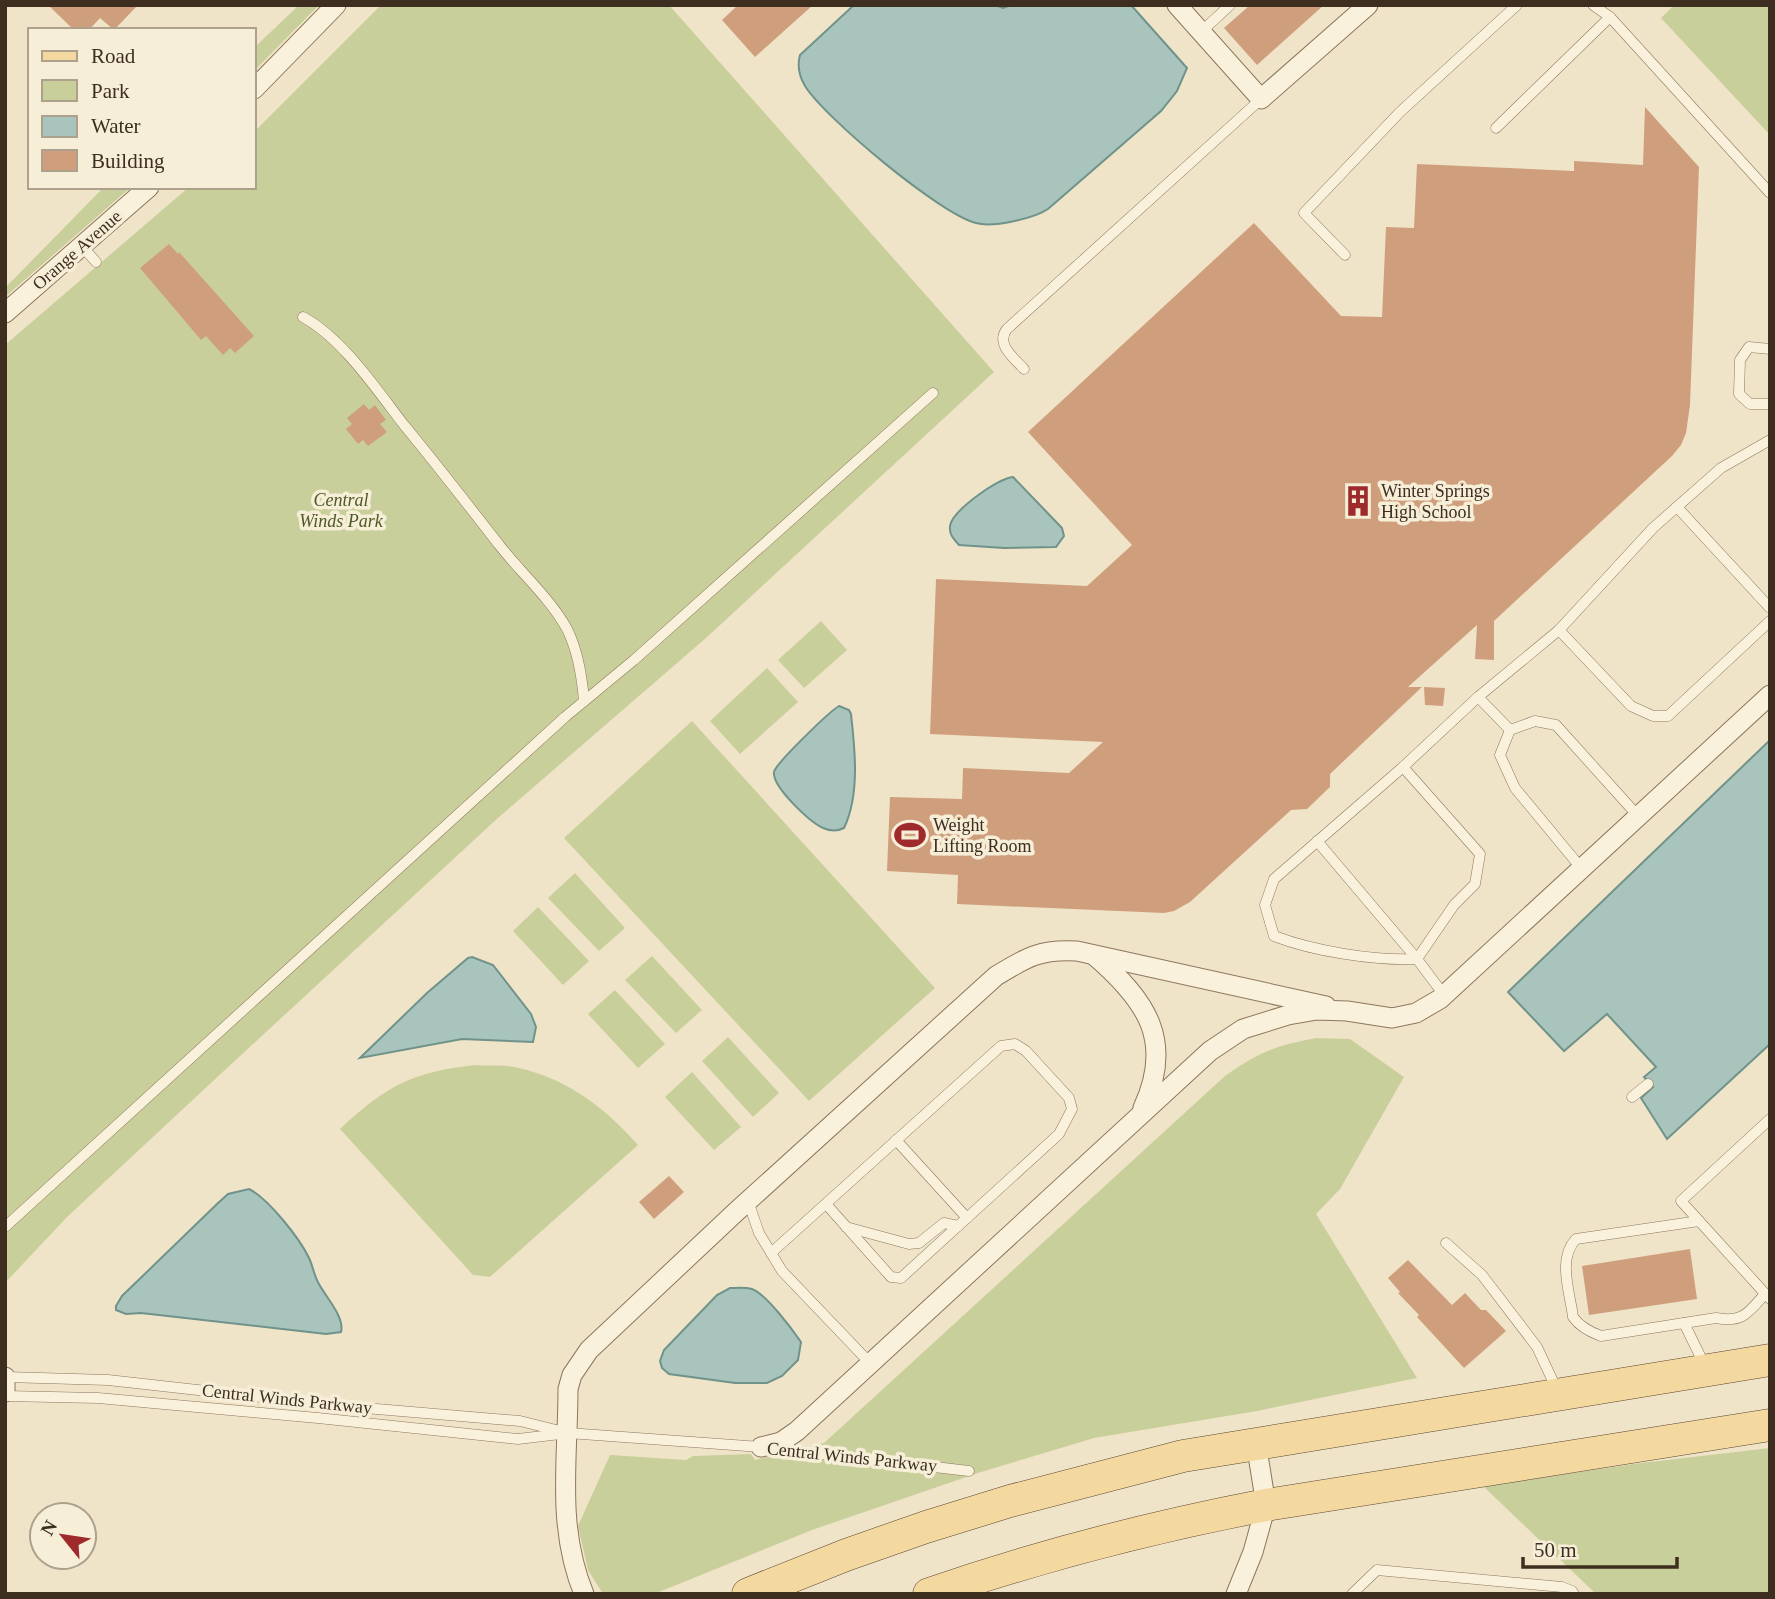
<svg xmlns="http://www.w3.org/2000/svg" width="1775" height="1599" viewBox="0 0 1775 1599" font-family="Georgia,serif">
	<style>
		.green { fill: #c9cf9b }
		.water { fill: #a9c4bc; stroke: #6f938a; stroke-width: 2 }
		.building { fill: #cf9f7d }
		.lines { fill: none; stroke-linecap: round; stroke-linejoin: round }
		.lane-casing { stroke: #8d765c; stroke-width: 11 }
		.street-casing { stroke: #8d765c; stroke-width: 21 }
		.primary-casing { stroke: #5b4430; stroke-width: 33 }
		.lane { stroke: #faf1dc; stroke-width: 10 }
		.street { stroke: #faf1dc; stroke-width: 19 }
		.primary { stroke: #f3d9a0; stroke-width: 32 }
		.labels { text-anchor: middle; stroke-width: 7; stroke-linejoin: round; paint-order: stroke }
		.street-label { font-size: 18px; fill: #3d2e20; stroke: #f7eed8 }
		.poi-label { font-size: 18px; fill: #3d2e20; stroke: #f7eed8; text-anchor: start }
		.park-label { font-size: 18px; font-style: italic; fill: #4d5a26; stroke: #f7eed8 }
	</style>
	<rect width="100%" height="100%" fill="#f0e4c8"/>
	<!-- green -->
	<g class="green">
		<polygon points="299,5 319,5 254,71 254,48"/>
		<polygon points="381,5 669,5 994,372 706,638 499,817 226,1069 67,1217 5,1283 5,345 189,187 254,187 254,132"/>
		<polygon points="1674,5 1770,5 1770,135 1661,18"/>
		<polygon points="104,187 131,187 5,297 5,288"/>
		<polygon points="821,621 847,650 804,688 778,660"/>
		<polygon points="767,668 798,702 740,754 710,721"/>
		<polygon points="692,721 935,988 809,1101 564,838"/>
		<polygon points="575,873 625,928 599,951 548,898"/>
		<polygon points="538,907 589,961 563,985 513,931"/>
		<polygon points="652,956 702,1010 676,1033 625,980"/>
		<polygon points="615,990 665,1044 638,1068 588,1014"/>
		<polygon points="728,1037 779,1093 753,1117 702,1061"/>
		<path d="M 1316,1038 L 1350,1039 L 1404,1077 L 1340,1189 L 1316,1214 L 1417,1378 L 1257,1411 L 1094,1438 L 978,1473 L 812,1530 L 654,1594 L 603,1594 L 588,1570 L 578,1526 L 610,1455 L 686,1460 L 693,1456 L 751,1454 L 755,1460 L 784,1452 L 809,1452 L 815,1445 L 824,1443 L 1225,1076 C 1259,1052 1274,1046 1316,1038 Z"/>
		<path d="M 475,1065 C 486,1066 497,1065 508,1066 C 561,1074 604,1106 638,1145 L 490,1277 L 473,1275 L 340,1129 C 386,1086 412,1072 475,1065 Z"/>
		<polygon points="692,1072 741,1127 714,1150 665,1097"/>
		<polygon points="1770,1448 1770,1594 1596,1594 1483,1486 1641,1463"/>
	</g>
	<!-- water -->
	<g class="water">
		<path d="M 854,5 L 995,5 L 1003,8 L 1011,5 L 1131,5 L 1187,68 L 1177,91 L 1161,111 L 1048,209 C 1035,218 993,228 976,223 C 940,214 825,118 805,86 C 799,76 797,66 800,55 Z"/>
		<path d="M 1013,477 L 1062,528 L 1064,536 L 1056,547 L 1004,548 L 959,545 C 954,539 949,535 950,526 C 952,511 998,478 1013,477 Z"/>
		<path d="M 839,706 L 849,710 L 851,714 C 855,749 860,795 844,828 C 838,831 830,831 823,828 C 810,822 772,787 774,772 C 776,763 829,712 839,706 Z"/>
		<polygon points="1770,740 1770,1044 1667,1139 1641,1098 1653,1087 1644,1077 1656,1067 1607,1014 1564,1051 1508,992"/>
		<polygon points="472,957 493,965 531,1014 536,1027 533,1042 462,1039 360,1058 427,993 468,958"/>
		<path d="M 249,1189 C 268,1198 300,1239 309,1258 C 313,1266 314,1276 319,1284 C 325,1296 345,1317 341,1332 L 326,1334 L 141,1313 L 126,1314 L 116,1310 L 116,1306 L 122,1296 L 217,1204 L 228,1194 Z"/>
		<path d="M 730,1288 C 737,1288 745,1287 752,1289 C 766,1294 792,1329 801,1342 L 798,1360 L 782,1376 L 767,1383 L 735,1383 L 669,1374 L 662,1368 L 660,1361 L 664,1350 L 717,1295 Z"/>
	</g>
	<!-- building -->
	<g class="building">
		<polygon points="48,5 138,5 114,30 100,18 89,30 74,30"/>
		<polygon points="738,5 813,5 755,57 722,20"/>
		<polygon points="1250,5 1324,5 1257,65 1224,28"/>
		<polygon points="1645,107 1699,167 1690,405 1686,433 1681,445 1672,456 1494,621 1494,660 1475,659 1477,625 1408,687 1422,687 1330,774 1330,787 1307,809 1291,810 1190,902 1174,911 1164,913 957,904 958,875 887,871 890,797 962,799 963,768 1069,773 1103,742 930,734 936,579 1087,586 1132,545 1028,432 1254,223 1341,316 1382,317 1386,227 1414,228 1417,164 1574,171 1574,161 1643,165"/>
		<polygon points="169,244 178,254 179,252 254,336 235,353 230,348 223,355 206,336 201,340 140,268"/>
		<polygon points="364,404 369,410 375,405 386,420 380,424 387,432 368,446 363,440 358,444 346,429 352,424 347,418"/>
		<polygon points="1424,687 1445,688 1443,706 1425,705"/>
		<polygon points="669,1176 684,1192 654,1219 639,1202"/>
		<polygon points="1690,1249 1697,1299 1589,1315 1582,1266"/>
		<polygon points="1408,1260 1452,1305 1465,1293 1481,1310 1486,1310 1506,1331 1464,1368 1417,1317 1419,1315 1398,1293 1400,1292 1388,1278"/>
	</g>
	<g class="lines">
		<defs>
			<g id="lane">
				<polyline points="1593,5 1610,17 1770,193"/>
				<polyline points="1201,32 1230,5"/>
				<polyline points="1496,128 1610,17"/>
				<polyline points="82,246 96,262"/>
				<polyline points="1345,255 1304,213 1400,112 1517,5"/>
				<path d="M 303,317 C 342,338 377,390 404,425 C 437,465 468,505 500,546 C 521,573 550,598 567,629 C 578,651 582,676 584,701"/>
				<polyline points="1770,349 1749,347 1740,360 1739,394 1750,404 1770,404"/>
				<path d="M 1024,369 C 1014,358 995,344 1007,329 L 1261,99"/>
				<polyline points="1770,440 1721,468 1653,528 1559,630 1631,706 1653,716 1668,716 1770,621"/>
				<polyline points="1677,507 1770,608"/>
				<polyline points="1559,630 1478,697 1510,730 1535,721 1556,725 1638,816"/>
				<polyline points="1510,730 1500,755 1515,788 1582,869"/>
				<path d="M 1403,767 L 1274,879 L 1265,905 L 1274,936 C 1313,951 1374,961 1417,959"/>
				<polyline points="1317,841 1417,959"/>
				<polyline points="1444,995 1417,959 1454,905 1475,884 1480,854 1403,767 1478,697"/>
				<polyline points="1632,1097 1648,1084"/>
				<polyline points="1770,1119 1681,1201 1770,1299"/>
				<polyline points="896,1140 967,1218"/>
				<polyline points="748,1201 759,1233 782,1271 870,1363"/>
				<path d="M 1699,1221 L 1576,1239 C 1557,1259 1570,1292 1573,1317 C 1580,1327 1590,1332 1601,1336 L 1716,1318 C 1743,1323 1748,1313 1765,1294"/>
				<polyline points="5,1227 565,717 634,660 933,393"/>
				<polyline points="846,1227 909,1244 919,1243 944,1223 958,1226"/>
				<polyline points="1446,1243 1482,1275 1537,1347 1557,1390"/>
				<polyline points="771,1253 1001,1046 1015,1044 1026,1051 1069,1098 1072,1109 1059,1134 901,1278 891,1277 826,1204"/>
				<polyline points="1684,1323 1705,1366"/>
				<polyline points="6,1377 108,1380 341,1406 520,1421 568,1433 761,1447 969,1471"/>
				<polyline points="5,1396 98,1398 318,1418 518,1439 560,1434"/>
				<polyline points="1352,1594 1377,1570 1562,1587 1572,1591 1574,1594"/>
			</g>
			<g id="street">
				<polyline points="1177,5 1261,99 1368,5"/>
				<polyline points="254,89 336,5"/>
				<polyline points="5,313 149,187"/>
				<path d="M 1095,956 C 1147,1001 1174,1041 1143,1108"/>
				<polyline points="5,1377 5,1392"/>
				<polyline points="761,1447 781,1442 797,1431 1210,1051 1243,1029 1288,1015 1317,1010 1347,1011 1392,1018 1416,1013 1440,999 1770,695"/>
				<path d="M 584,1594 C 556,1526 568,1460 568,1389 L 572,1375 L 589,1350 L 738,1210 L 996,976 C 1027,957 1040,949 1077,951 L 1326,1006"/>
				<polyline points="1236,1594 1253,1552 1266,1505 1256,1443"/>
			</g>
			<g id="primary">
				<polyline points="748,1594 846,1555 926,1527 1010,1501 1183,1456 1770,1360"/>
				<path d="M 929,1594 C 1039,1556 1152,1527 1266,1505 L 1770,1425"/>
			</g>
		</defs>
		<!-- lane casing -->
		<use href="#lane" class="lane-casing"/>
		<!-- street casing -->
		<use href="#street" class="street-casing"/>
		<!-- primary casing -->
		<use href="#primary" class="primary-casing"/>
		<!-- lane -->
		<use href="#lane" class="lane"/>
		<!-- street -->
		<use href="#street" class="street"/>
		<!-- primary -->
		<use href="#primary" class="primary"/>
	</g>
	<!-- icons -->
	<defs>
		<symbol id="building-bare" viewBox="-9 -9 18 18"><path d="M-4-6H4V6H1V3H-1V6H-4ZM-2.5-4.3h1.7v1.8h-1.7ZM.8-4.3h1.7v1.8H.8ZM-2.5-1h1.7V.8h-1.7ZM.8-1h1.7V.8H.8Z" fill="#9e2a2b" stroke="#f7eed8" stroke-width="2.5" paint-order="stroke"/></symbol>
		<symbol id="stadium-bare" viewBox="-9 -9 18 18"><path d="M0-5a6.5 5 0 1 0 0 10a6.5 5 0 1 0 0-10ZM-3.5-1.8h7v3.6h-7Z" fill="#9e2a2b" stroke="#f7eed8" stroke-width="2.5" paint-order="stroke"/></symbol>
	</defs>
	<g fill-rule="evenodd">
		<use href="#building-bare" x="1336" y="479" width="44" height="44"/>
		<use href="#stadium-bare" x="888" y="813" width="44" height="44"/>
	</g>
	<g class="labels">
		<!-- street labels -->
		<g class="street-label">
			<text transform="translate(77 250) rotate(-41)" y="6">Orange Avenue</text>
			<text transform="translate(287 1399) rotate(6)" y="6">Central Winds Parkway</text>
			<text transform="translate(852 1457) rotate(6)" y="6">Central Winds Parkway</text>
		</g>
		<!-- poi labels -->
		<g class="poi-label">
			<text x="1381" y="497">Winter Springs<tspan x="1381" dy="21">High School</tspan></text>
			<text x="933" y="831">Weight<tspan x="933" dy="21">Lifting Room</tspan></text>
		</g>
		<!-- park labels -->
		<g class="park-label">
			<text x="341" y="506">Central<tspan x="341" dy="21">Winds Park</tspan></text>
		</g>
	</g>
	<!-- border -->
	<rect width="1775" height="1599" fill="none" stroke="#3d2e20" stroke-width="14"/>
	<!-- legend -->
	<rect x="28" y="28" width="228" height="161" fill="#f7eed8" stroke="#ada18e" stroke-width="2"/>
	<rect x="42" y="51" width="35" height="10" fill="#f3d9a0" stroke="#ada18e" stroke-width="2"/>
	<text x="91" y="63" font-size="21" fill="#3d2e20">Road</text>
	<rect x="42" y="80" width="35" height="21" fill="#c9cf9b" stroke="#ada18e" stroke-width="2"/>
	<text x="91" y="98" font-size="21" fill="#3d2e20">Park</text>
	<rect x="42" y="116" width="35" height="21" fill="#a9c4bc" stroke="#ada18e" stroke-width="2"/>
	<text x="91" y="133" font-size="21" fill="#3d2e20">Water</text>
	<rect x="42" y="150" width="35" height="21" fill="#cf9f7d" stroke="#ada18e" stroke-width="2"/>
	<text x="91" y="168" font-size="21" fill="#3d2e20">Building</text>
	<!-- north arrow -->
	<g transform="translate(63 1536) rotate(300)"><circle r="33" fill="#f7eed8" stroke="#ada18e" stroke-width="2"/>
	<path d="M0-5L12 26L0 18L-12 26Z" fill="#9e2a2b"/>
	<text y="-10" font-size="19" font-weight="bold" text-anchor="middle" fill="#3d2e20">N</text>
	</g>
	<!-- scale -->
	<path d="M1523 1557v10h154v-10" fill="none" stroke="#3d2e20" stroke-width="3.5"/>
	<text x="1534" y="1557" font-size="21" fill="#3d2e20" stroke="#f7eed8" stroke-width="5" paint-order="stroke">50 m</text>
</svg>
